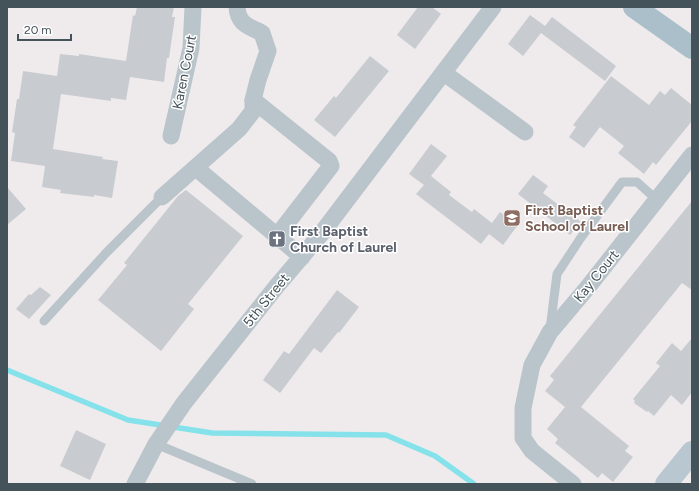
<svg xmlns="http://www.w3.org/2000/svg" width="699" height="491" viewBox="0 0 699 491" font-family="Figtree,sans-serif">
	<style>
		.lines { fill: none; stroke-linecap: round; stroke-linejoin: round }
		.stream { stroke: #86e2ea; stroke-width: 5.5 }
		.building { fill: #c8ccd1 }
		.lane { stroke: #bac5cb; stroke-width: 9 }
		.street { stroke: #bac5cb; stroke-width: 17 }
		.secondary { stroke: #b9c7d0; stroke-width: 22 }
		.primary { stroke: #abbfcb; stroke-width: 22 }
		.labels { text-anchor: middle; stroke-width: 3; stroke-linejoin: round; paint-order: stroke }
		.street-label { font-size: 14px; fill: #445259; stroke: #fff }
		.education-label { font-size: 14px; font-weight: bold; fill: #785e54; stroke: #fff; text-anchor: start }
		.worship-label { font-size: 14px; font-weight: bold; fill: #5b616d; stroke: #fff; text-anchor: start }
	</style>
	<rect width="100%" height="100%" fill="#efebec"/>
	<g class="lines">
		<!-- stream -->
		<polyline class="stream" points="7,370 128,420 212,433 386,435 435,456 474,484"/>
	</g>
	<!-- building -->
	<g class="building">
		<polygon points="137,7 174,7 172,17 175,17 169,58 167,58 164,82 130,77 126,100 111,98 111,101 61,94 53,149 103,157 102,159 118,161 112,198 94,195 94,197 60,193 61,190 42,187 45,166 11,161 15,133 12,132 17,99 19,99 23,71 57,76 60,54 79,56 79,54 126,61 133,15 135,16"/>
		<polygon points="418,7 432,7 441,14 415,49 397,35"/>
		<polygon points="530,15 545,26 552,17 616,66 605,81 541,33 523,56 508,44"/>
		<polygon points="370,56 389,71 335,137 314,120 334,96 336,98"/>
		<polygon points="611,76 649,105 660,91 665,95 671,88 692,105 692,121 656,165 653,162 644,174 618,153 624,146 600,127 584,148 569,137 576,127 573,125"/>
		<polygon points="431,144 447,156 431,176 451,192 449,195 472,212 474,209 492,223 500,212 518,225 503,245 489,234 481,244 416,194 424,185 409,174"/>
		<polygon points="533,175 548,186 543,193 581,222 570,235 518,194"/>
		<polygon points="7,187 26,209 7,225"/>
		<polygon points="186,190 243,236 188,304 194,309 161,351 98,300 127,265 124,263 178,196"/>
		<polygon points="692,201 692,290 682,283 581,407 629,446 625,451 633,457 613,482 602,473 598,478 555,443 558,439 547,429 565,407 545,391 554,380 550,376"/>
		<polygon points="40,287 51,295 29,319 16,309 29,294 31,295"/>
		<polygon points="337,290 359,307 339,333 338,332 321,353 314,348 280,393 263,380 284,351 289,354"/>
		<polygon points="692,338 692,392 682,405 671,395 654,416 648,411 647,412 634,403 635,401 633,399 660,366 656,363 672,343 681,351"/>
		<polygon points="76,430 106,444 90,480 60,466"/>
	</g>
	<g class="lines">
		<!-- lane -->
		<g class="lane">
			<polyline points="44,321 107,252 162,197"/>
			<polyline points="550,329 557,274 580,239 622,182 637,182 657,200"/>
			<polyline points="156,444 252,484"/>
		</g>
		<!-- street -->
		<g class="street">
			<polyline points="444,73 525,132"/>
			<polyline points="253,100 329,161 331,166 277,236"/>
			<polyline points="171,136 191,48 193,7"/>
			<polyline points="196,168 302,257"/>
			<path d="M 162,197 L 239,129 L 253,111 L 253,100 L 258,80 L 268,51 L 262,33 C 248,26 238,24 237,7"/>
			<polyline points="135,484 156,444 184,403 276,287 321,234 493,7"/>
			<polyline points="573,484 532,451 523,438 523,408 532,365 550,332 588,287 692,155"/>
		</g>
		<!-- secondary -->
		<polyline class="secondary" points="666,484 692,452"/>
		<!-- primary -->
		<polyline class="primary" points="634,7 692,48"/>
	</g>
	<!-- icons -->
	<defs>
		<symbol id="school-square" viewBox="-11 -11 22 22"><rect x="-9" y="-9" width="18" height="18" rx="4" fill="#8d6e63" stroke="#fff"/><path d="M0-5L7-2L0 1L-7-2ZM-4 1L0 2.5L4 1V4Q0 6-4 4Z" fill="#fff"/></symbol>
		<symbol id="church-square" viewBox="-11 -11 22 22"><rect x="-9" y="-9" width="18" height="18" rx="4" fill="#6b7280" stroke="#fff"/><path d="M-1.2-6h2.4v3.5h3.3v2.4h-3.3V6h-2.4V-.1h-3.3v-2.4h3.3Z" fill="#fff"/></symbol>
	</defs>
	<g fill-rule="evenodd">
		<use href="#school-square" x="502" y="208" width="20" height="20"/>
		<use href="#church-square" x="267" y="229" width="20" height="20"/>
	</g>
	<g class="labels">
		<!-- street labels -->
		<g class="street-label">
			<text transform="translate(184 72) rotate(-79)" y="5">Karen Court</text>
			<text transform="translate(596 276) rotate(-51)" y="5">Kay Court</text>
			<text transform="translate(266 300) rotate(-51)" y="5">5th Street</text>
		</g>
		<!-- education labels -->
		<g class="education-label">
			<text x="525" y="215">First Baptist<tspan x="525" dy="16">School of Laurel</tspan></text>
		</g>
		<!-- worship labels -->
		<g class="worship-label">
			<text x="290" y="236">First Baptist<tspan x="290" dy="16">Church of Laurel</tspan></text>
		</g>
	</g>
	<!-- border -->
	<rect width="699" height="491" fill="none" stroke="#445259" stroke-width="16"/>
	<!-- scale -->
	<path d="M18 34v6h53v-6" fill="none" stroke="#445259" stroke-width="2"/>
	<text x="24" y="34" font-size="12" fill="#445259" stroke="#ffffff" stroke-width="3" paint-order="stroke">20 m</text>
</svg>
